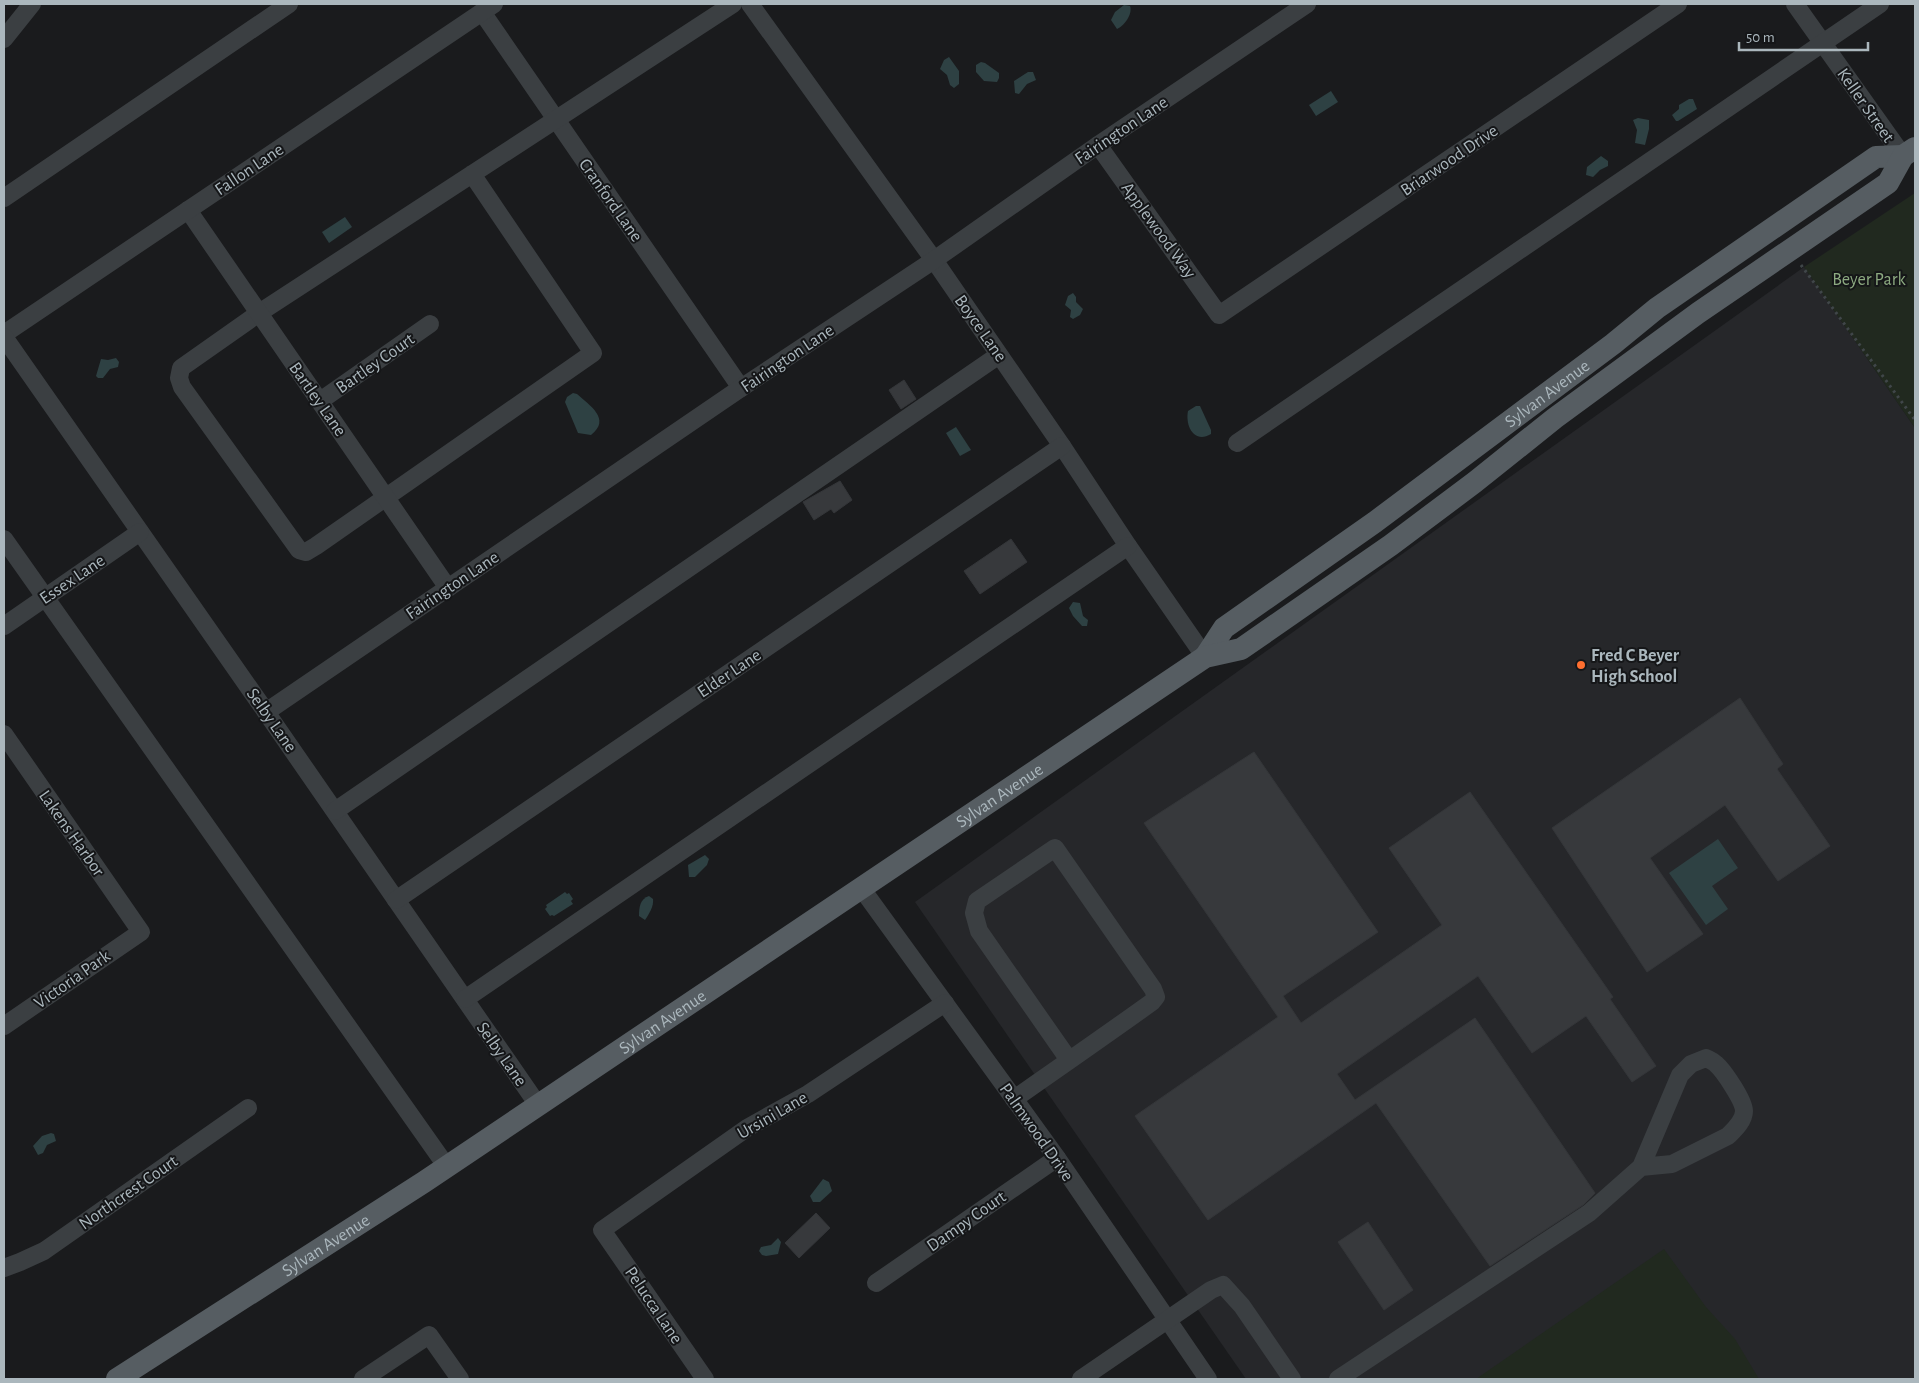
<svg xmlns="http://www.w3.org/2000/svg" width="1919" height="1383" viewBox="0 0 1919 1383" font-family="'Alegreya Sans',sans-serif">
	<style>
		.built { fill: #26272a }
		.green { fill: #21291f }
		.water { fill: #2e4143 }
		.building { fill: #37393c; stroke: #343639 }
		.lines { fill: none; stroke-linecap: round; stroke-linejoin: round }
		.path { stroke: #404649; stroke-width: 3; stroke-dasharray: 2.5 4; stroke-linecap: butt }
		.minor { stroke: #3b3f42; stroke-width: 18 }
		.major { stroke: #565d62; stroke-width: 22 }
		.poi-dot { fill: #ff6f30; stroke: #151618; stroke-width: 2 }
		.labels { text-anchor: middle; stroke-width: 4; stroke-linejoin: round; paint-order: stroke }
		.street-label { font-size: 18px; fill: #abb7bd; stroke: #151618 }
		.park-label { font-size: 18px; fill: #8daa81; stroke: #151618 }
		.poi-label { font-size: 18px; font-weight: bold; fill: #abb7bd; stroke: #151618; text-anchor: start }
	</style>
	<rect width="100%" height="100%" fill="#1a1b1d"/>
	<!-- built -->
	<polygon class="built" points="1804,267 1915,428 1915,1379 1246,1379 915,902"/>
	<!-- green -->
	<g class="green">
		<polygon points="1915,193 1915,428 1804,267"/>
		<polygon points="1664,1249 1706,1307 1735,1339 1759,1379 1476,1379"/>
	</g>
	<!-- water -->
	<g class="water">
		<path d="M 1124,5 L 1130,6 C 1133,14 1124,26 1117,29 L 1111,20 L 1115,12 Z"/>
		<polygon points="949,57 959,71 959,84 954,88 950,85 947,75 940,69 944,60"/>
		<polygon points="981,62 985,63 999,73 999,78 997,82 984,81 976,72 976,65"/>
		<polygon points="1028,72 1033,72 1036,80 1027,84 1019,94 1015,93 1014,81"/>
		<polygon points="1331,91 1338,102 1316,116 1309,105"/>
		<polygon points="1689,99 1693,99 1697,109 1678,121 1676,121 1672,115 1679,109 1679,105"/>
		<polygon points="1638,118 1649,120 1649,129 1645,145 1635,143 1637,130 1633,120"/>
		<polygon points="1601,156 1608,161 1608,166 1600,170 1593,177 1586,175 1587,167"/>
		<polygon points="345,217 352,227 329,243 322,232"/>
		<polygon points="1073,293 1076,297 1076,302 1083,309 1080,315 1073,319 1070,317 1071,310 1065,305 1068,296"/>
		<polygon points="116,358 119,362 118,367 110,369 103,378 98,378 96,376 101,359 108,360"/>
		<path d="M 573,393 L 577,394 C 589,405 612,419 591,435 L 578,433 L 565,402 L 567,397 Z"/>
		<path d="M 1196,406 L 1200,406 L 1211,430 L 1211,434 C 1194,444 1185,426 1188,411 Z"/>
		<polygon points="956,427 971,450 960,456 946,433"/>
		<polygon points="1073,602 1080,603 1083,616 1088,620 1087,626 1082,626 1073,616 1069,608"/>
		<polygon points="1718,839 1738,868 1712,886 1728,909 1706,925 1669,873"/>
		<polygon points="705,855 709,859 707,865 695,877 689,877 688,865"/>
		<polygon points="565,892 567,894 569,893 573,899 571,901 573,904 554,916 552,915 550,916 545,909 547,907 546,905"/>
		<path d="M 649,896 L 653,899 C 654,906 649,914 645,920 L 639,916 C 639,907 640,899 649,896 Z"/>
		<polygon points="51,1133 54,1134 56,1141 47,1145 43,1153 38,1155 33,1146 42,1136"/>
		<polygon points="823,1179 829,1182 832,1191 820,1202 813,1202 810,1196"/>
		<polygon points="778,1238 781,1242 778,1254 766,1256 762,1255 759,1251 761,1247 771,1245"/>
	</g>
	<!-- building -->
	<g class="building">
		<polygon points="904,380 916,399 901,409 889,390"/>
		<polygon points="840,481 852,500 834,513 831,509 814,520 803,502"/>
		<polygon points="1011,539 1027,562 980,594 964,571"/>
		<polygon points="1740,698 1783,764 1777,769 1830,846 1778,881 1725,805 1650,858 1703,934 1647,972 1552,828"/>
		<polygon points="1254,752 1378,932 1283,996 1301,1023 1442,925 1389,848 1470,792 1613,997 1610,999 1656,1066 1632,1082 1586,1016 1532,1053 1478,976 1337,1074 1355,1100 1475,1018 1595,1193 1583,1205 1490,1266 1376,1103 1208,1220 1135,1116 1278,1017 1144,823"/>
		<polygon points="816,1213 830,1228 799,1258 785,1243"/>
		<polygon points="1368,1222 1413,1290 1384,1310 1338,1242"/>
	</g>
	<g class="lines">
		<!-- path -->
		<polyline class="path" points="1801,265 1915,420"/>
		<!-- minor -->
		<g class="minor">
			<polyline points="750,4 934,260 1062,446 1128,546 1205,657"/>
			<polyline points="1795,4 1903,156"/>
			<polyline points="482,12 741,388"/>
			<polyline points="4,39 32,4"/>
			<polyline points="1098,145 1219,315 1678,4"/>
			<polyline points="472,174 593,353 316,546 306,552 299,550 182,387 179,378 181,368 259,313 733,4"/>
			<polyline points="4,198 289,4"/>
			<polyline points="188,210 448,588"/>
			<polyline points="4,334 494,4"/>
			<polyline points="4,337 266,712 538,1105"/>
			<polyline points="320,401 430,324"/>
			<polyline points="1237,443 1880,4"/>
			<polyline points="4,539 447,1167"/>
			<polyline points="4,626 140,532"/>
			<polyline points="266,712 741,388 934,260 1098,145 1307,4"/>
			<polyline points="4,734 141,932 4,1026"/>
			<polyline points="335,811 999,355"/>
			<polyline points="862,889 1057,1158 1208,1379"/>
			<polyline points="396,900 1062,446"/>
			<polyline points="465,999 1128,546"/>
			<path d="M 1014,1099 C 1060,1067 1106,1035 1152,1002 L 1156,997 L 1153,989 L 1055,848 L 977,901 L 974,913 L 979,931 L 1069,1060"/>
			<polyline points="4,1268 20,1262 44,1251 248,1108"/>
			<polyline points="876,1283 1057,1158"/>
			<polyline points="363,1379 429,1335 460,1379"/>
			<polyline points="705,1379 602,1230 747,1128 808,1094 945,1003"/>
			<polyline points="1081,1379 1211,1290 1223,1285 1242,1306 1292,1379"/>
			<path d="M 1338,1379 L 1589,1213 L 1641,1167 L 1680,1075 L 1691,1064 L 1706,1058 C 1710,1060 1713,1061 1716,1064 C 1724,1071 1744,1101 1744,1111 C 1744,1121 1734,1130 1728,1136 L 1672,1164 L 1641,1167"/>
		</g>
		<!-- major -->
		<g class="major">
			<path id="s1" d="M 1205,657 L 1224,628 L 1375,522 L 1613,344 L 1657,308 L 1876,157 L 1903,156"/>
			<path id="s2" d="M 117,1379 L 424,1182 L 1205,657 L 1241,649 L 1391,545 L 1475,482 L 1555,418 L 1698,313 L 1888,183 L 1903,156 L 1915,148"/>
		</g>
	</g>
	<!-- markers -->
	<circle class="poi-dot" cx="1581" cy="665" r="5"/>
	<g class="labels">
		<!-- street labels -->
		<g class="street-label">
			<text transform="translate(1866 105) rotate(55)" y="6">Keller Street</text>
			<text transform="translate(1121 130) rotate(-34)" y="6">Fairington Lane</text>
			<text transform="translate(1449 160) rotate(-34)" y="6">Briarwood Drive</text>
			<text transform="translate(249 169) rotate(-34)" y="6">Fallon Lane</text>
			<text transform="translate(611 200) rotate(55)" y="6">Cranford Lane</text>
			<text transform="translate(1159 230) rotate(54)" y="6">Applewood Way</text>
			<text transform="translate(981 328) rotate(55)" y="6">Boyce Lane</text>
			<text transform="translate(787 358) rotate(-34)" y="6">Fairington Lane</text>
			<text transform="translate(375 363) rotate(-35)" y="6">Bartley Court</text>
			<text dy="6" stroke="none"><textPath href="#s1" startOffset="434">Sylvan Avenue</textPath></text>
			<text transform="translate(318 399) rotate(55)" y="6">Bartley Lane</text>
			<text transform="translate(72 579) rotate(-34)" y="6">Essex Lane</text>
			<text transform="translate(452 585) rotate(-34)" y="6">Fairington Lane</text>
			<text transform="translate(729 673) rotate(-34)" y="6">Elder Lane</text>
			<text transform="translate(272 720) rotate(55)" y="6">Selby Lane</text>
			<text dy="6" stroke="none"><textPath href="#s2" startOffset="1058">Sylvan Avenue</textPath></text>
			<text transform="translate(72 833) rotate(55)" y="6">Lakens Harbor</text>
			<text transform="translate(72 979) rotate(-35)" y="6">Victoria Park</text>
			<text dy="6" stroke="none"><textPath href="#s2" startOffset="652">Sylvan Avenue</textPath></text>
			<text transform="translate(502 1054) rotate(55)" y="6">Selby Lane</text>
			<text transform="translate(772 1115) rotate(-30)" y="6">Ursini Lane</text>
			<text transform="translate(1037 1132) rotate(55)" y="6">Palmwood Drive</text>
			<text transform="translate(128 1192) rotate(-35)" y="6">Northcrest Court</text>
			<text transform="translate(966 1221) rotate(-35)" y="6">Dampy Court</text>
			<text dy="6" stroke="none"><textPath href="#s2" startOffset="248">Sylvan Avenue</textPath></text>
			<text transform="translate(654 1305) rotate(56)" y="6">Pelucca Lane</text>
		</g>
		<!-- park labels -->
		<g class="park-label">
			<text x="1869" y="285">Beyer Park</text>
		</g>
		<!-- poi labels -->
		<g class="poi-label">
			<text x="1591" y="661">Fred C Beyer<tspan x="1591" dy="21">High School</tspan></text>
		</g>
	</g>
	<!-- border -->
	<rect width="1919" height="1383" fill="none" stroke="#abb7bd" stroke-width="10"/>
	<!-- scale -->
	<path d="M1739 42v8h129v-8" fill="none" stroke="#abb7bd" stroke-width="2.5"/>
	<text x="1746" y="42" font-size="15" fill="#abb7bd" stroke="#151618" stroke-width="4" paint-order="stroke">50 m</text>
</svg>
